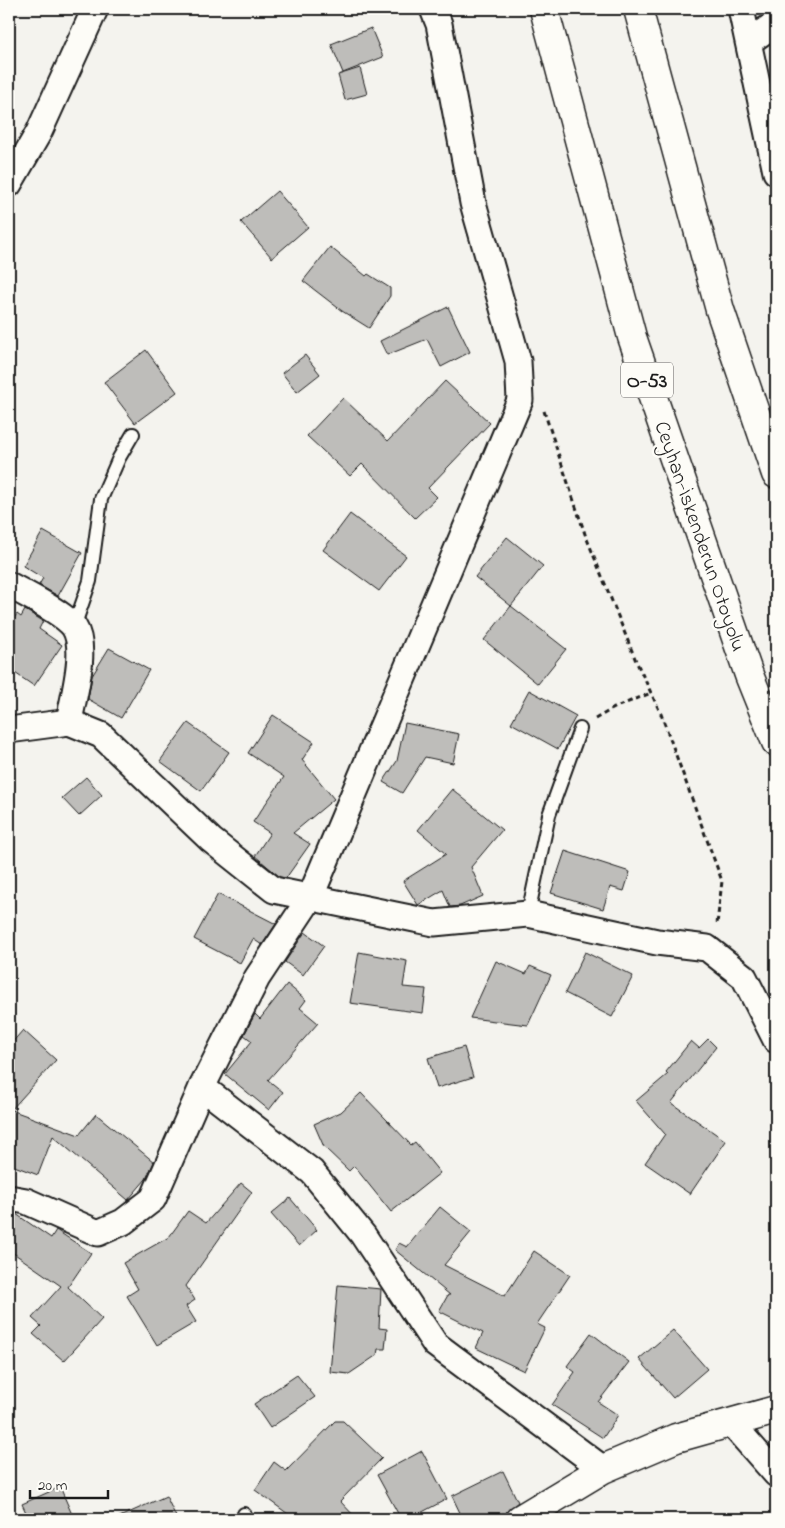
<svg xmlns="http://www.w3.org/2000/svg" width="785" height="1528" viewBox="0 0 785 1528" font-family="'Indie Flower',sans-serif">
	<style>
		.building { fill: #bebdba; stroke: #1c1c1c }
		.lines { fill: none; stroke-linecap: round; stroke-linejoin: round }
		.service-casing { stroke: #1c1c1c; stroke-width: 16 }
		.minor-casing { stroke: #1c1c1c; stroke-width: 29 }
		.tertiary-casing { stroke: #1c1c1c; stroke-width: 31 }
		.motorway-casing { stroke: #1c1c1c; stroke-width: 31 }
		.path { stroke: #1c1c1c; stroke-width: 3; stroke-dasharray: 5 4; stroke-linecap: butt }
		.service { stroke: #fdfcf7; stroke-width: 12 }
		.minor { stroke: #fdfcf7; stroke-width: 25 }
		.tertiary { stroke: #fdfcf7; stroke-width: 28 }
		.motorway { stroke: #fdfcf7; stroke-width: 28 }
		.labels { text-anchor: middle; stroke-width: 5; stroke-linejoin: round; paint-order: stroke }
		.shield { fill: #fdfcf7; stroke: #605f5e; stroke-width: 1 }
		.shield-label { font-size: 20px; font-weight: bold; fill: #1c1c1c }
		.street-label { font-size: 21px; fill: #1c1c1c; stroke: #fdfcf7 }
	</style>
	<rect width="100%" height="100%" fill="#f4f3ee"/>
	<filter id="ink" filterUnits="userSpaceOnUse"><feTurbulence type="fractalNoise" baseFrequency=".02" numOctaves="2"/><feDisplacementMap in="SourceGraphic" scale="10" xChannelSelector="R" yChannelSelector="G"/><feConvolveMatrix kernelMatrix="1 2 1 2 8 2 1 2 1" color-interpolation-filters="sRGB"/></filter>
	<g filter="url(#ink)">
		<!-- building -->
		<g class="building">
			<polygon points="371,28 383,57 343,73 331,44"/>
			<polygon points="360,68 367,94 345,100 338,75"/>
			<polygon points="277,191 308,227 272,258 241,222"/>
			<polygon points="330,247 366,276 368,274 390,288 390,296 369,328 342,311 303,281"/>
			<polygon points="448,307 470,352 441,367 427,339 387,355 380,341"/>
			<polygon points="146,350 177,392 135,423 104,382"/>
			<polygon points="305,355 320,374 297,392 282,373"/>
			<polygon points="445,381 490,423 428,488 437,497 415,518 362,464 350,476 307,436 343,398 388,441"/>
			<polygon points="350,514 406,556 379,591 323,550"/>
			<polygon points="43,531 82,553 58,596 39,585 43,578 23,566"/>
			<polygon points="507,537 543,566 511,606 475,577"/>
			<polygon points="511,606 566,649 538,684 484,640"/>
			<polygon points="25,610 43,621 39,629 62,645 34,686 9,669 9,625 17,614 21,617"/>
			<polygon points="109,648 149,670 121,718 88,699 92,676"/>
			<polygon points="529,690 576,716 558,749 511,723"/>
			<polygon points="273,715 314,742 302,760 334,799 293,833 310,844 286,878 280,877 255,856 270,833 253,822 284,777 248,753"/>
			<polygon points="188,723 229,752 201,791 160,761"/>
			<polygon points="405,723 459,734 453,763 425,757 402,793 383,782 397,761"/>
			<polygon points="86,777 102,795 79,816 62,798"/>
			<polygon points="452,789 502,830 471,867 483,896 460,906 450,907 443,890 418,905 403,881 446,854 418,830"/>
			<polygon points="565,851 630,872 624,891 610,887 603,909 551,893"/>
			<polygon points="218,894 276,924 262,945 253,939 240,963 194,939"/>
			<polygon points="305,932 324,946 303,975 285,962"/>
			<polygon points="359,952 407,961 403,987 426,989 423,1013 350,1003"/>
			<polygon points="585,952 633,976 612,1017 565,993"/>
			<polygon points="496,961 526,974 530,966 551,975 528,1025 470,1018"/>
			<polygon points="287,984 306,1000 300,1008 318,1023 268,1080 283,1092 269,1110 225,1074 252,1041 244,1035 255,1014 260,1019"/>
			<polygon points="23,1030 56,1060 11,1110 79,1135 96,1114 154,1162 146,1179 128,1200 53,1136 38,1175 9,1164 9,1046"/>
			<polygon points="708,1039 716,1047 671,1103 726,1141 690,1194 645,1163 665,1134 636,1101 668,1074 666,1072 691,1041 699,1048"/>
			<polygon points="464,1047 473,1077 437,1088 428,1058"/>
			<polygon points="361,1093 411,1145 415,1142 440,1173 391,1212 354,1166 349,1171 324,1147 314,1124 341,1112"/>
			<polygon points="241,1183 252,1192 186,1286 195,1300 186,1306 196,1322 157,1345 127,1296 138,1289 123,1263 169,1237 188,1211 206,1223"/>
			<polygon points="290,1198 317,1230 299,1246 271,1214"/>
			<polygon points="440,1207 471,1232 444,1265 505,1296 534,1251 570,1275 537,1324 545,1328 524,1371 476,1348 483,1333 439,1311 448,1295 450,1295 395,1250 399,1243 407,1247"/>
			<polygon points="16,1214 51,1238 56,1230 91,1253 68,1287 102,1319 64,1361 33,1334 41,1326 32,1318 61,1286 9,1250 9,1224"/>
			<polygon points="338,1285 381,1289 379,1328 387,1329 385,1349 378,1349 377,1355 349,1374 330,1372"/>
			<polygon points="673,1330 707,1369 673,1398 639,1359"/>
			<polygon points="591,1333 629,1362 598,1402 618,1415 603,1438 552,1405 575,1372 567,1366"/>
			<polygon points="297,1375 315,1397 270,1428 254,1404"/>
			<polygon points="335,1421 343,1421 382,1458 340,1501 357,1519 295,1519 255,1490 274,1462 286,1471"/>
			<polygon points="422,1451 447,1499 409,1519 401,1519 377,1475"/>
			<polygon points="503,1471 518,1502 507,1511 505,1516 498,1519 463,1519 452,1496"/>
			<polygon points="60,1487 74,1519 29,1519 22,1504"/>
			<polygon points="166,1496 177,1519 115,1519"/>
		</g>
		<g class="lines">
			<defs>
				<g id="service">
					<polyline points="74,627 90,581 101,499 119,458 133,434"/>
					<polyline points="528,914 549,815 580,729"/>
					<polyline points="244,1514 248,1519"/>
				</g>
				<g id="minor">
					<polyline points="741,9 776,172"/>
					<polyline points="750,41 776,23"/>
					<polyline points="9,184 39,132 95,9"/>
					<path d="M 9,585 C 24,593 65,614 74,627 C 88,649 73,697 69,722"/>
					<polyline points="9,730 69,722 101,735 211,840 274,890 434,923 528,914 657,942 707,948 744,977 776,1040"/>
					<polyline points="202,1087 312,1172 363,1235 435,1344 603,1469"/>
					<polyline points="9,1198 26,1201 98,1233 123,1222 153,1199 202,1087 257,978 310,898 520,400 518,361 473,203 439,24 433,9"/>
					<polyline points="731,1423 776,1474"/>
				</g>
				<polyline id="tertiary" points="520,1519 603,1469 676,1438 776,1410"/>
				<g id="motorway">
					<polyline points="544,9 632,337 749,675 776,742"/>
					<polyline points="638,9 720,310 776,474"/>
				</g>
			</defs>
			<!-- service casing -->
			<use href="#service" class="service-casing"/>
			<!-- minor casing -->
			<use href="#minor" class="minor-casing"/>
			<!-- tertiary casing -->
			<use href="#tertiary" class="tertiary-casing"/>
			<!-- motorway casing -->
			<use href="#motorway" class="motorway-casing"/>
			<!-- path -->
			<g class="path">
				<polyline points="544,411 585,534 636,661 661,714 722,881 717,924"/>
				<polyline points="595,719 616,707 651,693"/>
			</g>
			<!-- service -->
			<use href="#service" class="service"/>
			<!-- minor -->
			<use href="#minor" class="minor"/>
			<!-- tertiary -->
			<use href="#tertiary" class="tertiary"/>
			<!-- motorway -->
			<use href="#motorway" class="motorway"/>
		</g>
	</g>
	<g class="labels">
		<!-- shield labels -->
		<rect class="shield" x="621" y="362.5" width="52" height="35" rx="4"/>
		<g class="shield-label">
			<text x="647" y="387">O-53</text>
		</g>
		<!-- street labels -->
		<g class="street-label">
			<text transform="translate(701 536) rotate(71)" y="7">Ceyhan-İskenderun Otoyolu</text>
		</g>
	</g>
	<!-- margin -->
	<rect width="785" height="1528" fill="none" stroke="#fdfcf7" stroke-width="30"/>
	<rect x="15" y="15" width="755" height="1498" fill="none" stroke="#1c1c1c" stroke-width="2" filter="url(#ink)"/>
	<!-- scale -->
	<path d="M30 1490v8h78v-8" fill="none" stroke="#1c1c1c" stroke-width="2.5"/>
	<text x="38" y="1490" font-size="15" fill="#1c1c1c" stroke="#fdfcf7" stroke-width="4" paint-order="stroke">20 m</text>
</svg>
